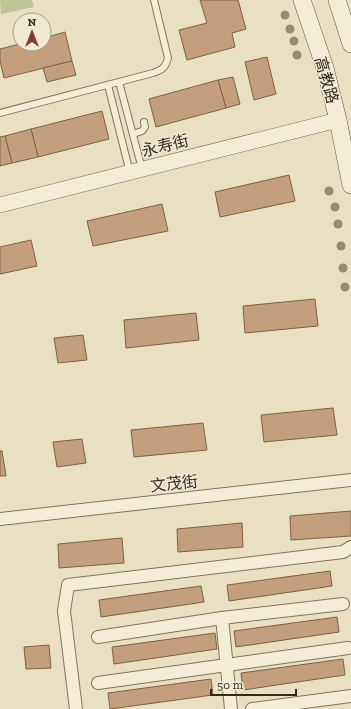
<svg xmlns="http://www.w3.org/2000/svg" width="351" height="709" viewBox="0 0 351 709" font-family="'Zilla Slab','Noto Sans SC',serif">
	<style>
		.green { fill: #bdc599 }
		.building { fill: #c39f7e; stroke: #7e5f45 }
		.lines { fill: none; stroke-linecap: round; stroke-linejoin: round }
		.service-casing { stroke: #81725c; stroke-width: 8 }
		.minor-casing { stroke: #81725c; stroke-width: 14 }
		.tertiary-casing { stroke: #81725c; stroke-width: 16 }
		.secondary-casing { stroke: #635440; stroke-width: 18 }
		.service { stroke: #f4edd6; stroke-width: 6 }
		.minor { stroke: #f4edd6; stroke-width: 12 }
		.tertiary { stroke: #f4edd6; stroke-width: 15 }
		.secondary { stroke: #f4edd6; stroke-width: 17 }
		.tree { fill: #8d8f6e }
		.labels { text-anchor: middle; stroke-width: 3; stroke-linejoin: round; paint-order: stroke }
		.street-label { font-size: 16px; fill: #332a1f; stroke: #f1ead3 }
	</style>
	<rect width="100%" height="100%" fill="#e9e0c4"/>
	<!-- green -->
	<polygon class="green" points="0,0 32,0 34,7 1,14"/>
	<!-- building -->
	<g class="building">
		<polygon points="200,0 238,0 246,29 232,33 235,47 187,60 179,30 207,23"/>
		<polygon points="65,32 72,61 4,78 0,61 0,49 20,44 44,44 44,38"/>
		<polygon points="267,57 276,94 254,100 245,62"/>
		<polygon points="72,61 76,75 47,82 43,68"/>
		<polygon points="233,77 240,104 226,108 218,80"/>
		<polygon points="218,80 226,108 156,127 149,99"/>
		<polygon points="102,111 109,139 38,157 31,129"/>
		<polygon points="31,129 38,157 12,163 5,136"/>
		<polygon points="5,136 12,163 0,166 0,137"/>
		<polygon points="289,175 295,201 220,217 215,192"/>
		<polygon points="162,204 168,231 93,246 87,221"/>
		<polygon points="31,240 37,266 0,274 0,247"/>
		<polygon points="315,299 318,326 245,333 243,306"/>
		<polygon points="196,313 199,340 126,348 124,320"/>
		<polygon points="83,335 87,360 58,363 54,338"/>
		<polygon points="333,408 337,435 264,442 261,415"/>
		<polygon points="203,423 207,450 134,457 131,430"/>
		<polygon points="82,439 86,463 57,467 53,442"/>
		<polygon points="0,451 2,451 6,476 0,476"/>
		<polygon points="351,511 351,536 291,540 290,516"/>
		<polygon points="242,523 243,547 178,552 177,529"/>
		<polygon points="122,538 124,563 59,568 58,544"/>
		<polygon points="330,571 332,586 229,601 227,585"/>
		<polygon points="201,586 204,602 101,617 99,600"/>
		<polygon points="337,617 339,632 236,647 234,631"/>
		<polygon points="215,633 217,649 114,664 112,647"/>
		<polygon points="49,645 51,668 26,669 24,647"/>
		<polygon points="343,659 345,675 243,690 241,673"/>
		<polygon points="211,679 213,695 110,709 108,693"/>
	</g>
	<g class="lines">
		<defs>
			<g id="service">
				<polyline points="119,82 142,169"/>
				<polyline points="108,85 130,173"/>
				<path d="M 0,113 L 153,73 C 162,70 166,67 168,58 L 154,0"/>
				<polyline points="133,134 142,131 145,127 144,122"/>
			</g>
			<g id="minor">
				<polyline points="0,519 351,480"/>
				<polyline points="222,618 343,604"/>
				<polyline points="98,637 222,618 231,709"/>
				<polyline points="98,683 348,648"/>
				<polyline points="76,709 64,611 68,585 343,552 351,547"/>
				<polyline points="252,709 351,696"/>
			</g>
			<polyline id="tertiary" points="0,205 338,120"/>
			<g id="secondary">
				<polyline points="302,0 325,68 338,120 351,185"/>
				<polyline points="337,0 351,44"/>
			</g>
		</defs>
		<!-- service casing -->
		<use href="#service" class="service-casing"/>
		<!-- minor casing -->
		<use href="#minor" class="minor-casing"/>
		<!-- tertiary casing -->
		<use href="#tertiary" class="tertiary-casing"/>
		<!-- secondary casing -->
		<use href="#secondary" class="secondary-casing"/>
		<!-- service -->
		<use href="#service" class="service"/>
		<!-- minor -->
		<use href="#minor" class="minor"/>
		<!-- tertiary -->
		<use href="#tertiary" class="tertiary"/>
		<!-- secondary -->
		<use href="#secondary" class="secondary"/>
	</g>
	<!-- trees -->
	<g class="tree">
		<circle cx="285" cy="15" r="4.5"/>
		<circle cx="290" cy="29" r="4.5"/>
		<circle cx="294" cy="41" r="4.5"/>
		<circle cx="297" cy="55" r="4.5"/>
		<circle cx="329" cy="191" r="4.5"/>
		<circle cx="335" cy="207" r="4.5"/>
		<circle cx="338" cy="224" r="4.5"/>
		<circle cx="341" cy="246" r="4.5"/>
		<circle cx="343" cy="268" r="4.5"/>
		<circle cx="345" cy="287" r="4.5"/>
	</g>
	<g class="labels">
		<!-- street labels -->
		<g class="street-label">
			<text transform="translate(327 80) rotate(74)" y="6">高教路</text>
			<text transform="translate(165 145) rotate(-14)" y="6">永寿街</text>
			<text transform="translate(174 483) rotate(-6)" y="6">文茂街</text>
		</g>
	</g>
	<!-- north arrow -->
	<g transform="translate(32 32)"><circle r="19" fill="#f1ead3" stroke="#a59d8b"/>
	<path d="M0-3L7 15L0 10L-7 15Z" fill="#893833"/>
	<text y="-6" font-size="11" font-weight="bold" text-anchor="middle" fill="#332a1f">N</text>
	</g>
	<!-- scale -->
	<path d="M211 689v6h85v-6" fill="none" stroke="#332a1f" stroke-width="2"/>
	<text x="217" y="689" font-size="12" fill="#332a1f" stroke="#f1ead3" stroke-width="3" paint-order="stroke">50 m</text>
</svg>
